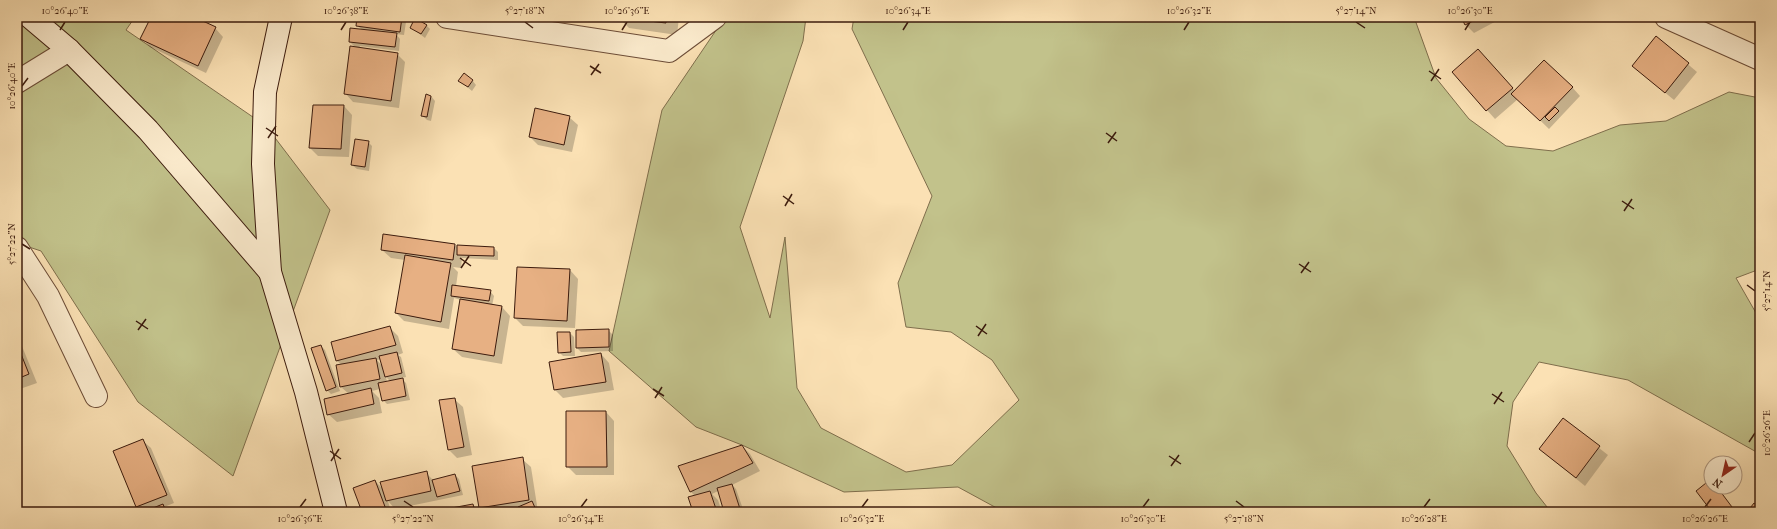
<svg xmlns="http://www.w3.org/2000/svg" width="1777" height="529" viewBox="0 0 1777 529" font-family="'IM FELL French Canon',serif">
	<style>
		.green { fill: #c2c28b; stroke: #7f6e4c }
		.shadow { fill: #0003; fill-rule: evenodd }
		.building { fill: #e7b083; stroke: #3c1b0d }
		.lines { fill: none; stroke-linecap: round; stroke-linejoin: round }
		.street-casing { stroke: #6c4c37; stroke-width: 24 }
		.secondary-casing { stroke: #3c1b0d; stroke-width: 24 }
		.street { stroke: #fcecce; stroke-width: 22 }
		.secondary { stroke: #fcecce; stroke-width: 22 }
		.ticks { fill: none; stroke: #3c1b0d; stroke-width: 1.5 }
		.neatline { fill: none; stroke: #3c1b0d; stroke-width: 1.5 }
		.ticks-label { font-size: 10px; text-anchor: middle; fill: #3c1b0d }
	</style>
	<rect width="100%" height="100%" fill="#fbe1b4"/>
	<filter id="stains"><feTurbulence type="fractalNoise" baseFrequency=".005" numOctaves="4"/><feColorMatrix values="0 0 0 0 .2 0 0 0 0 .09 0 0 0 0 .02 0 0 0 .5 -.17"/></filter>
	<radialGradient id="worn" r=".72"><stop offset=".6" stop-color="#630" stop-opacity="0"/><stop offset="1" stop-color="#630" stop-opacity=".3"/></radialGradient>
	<!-- green -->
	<g class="green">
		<polygon points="17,17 135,17 126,30 266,126 330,210 233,476 138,402 41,251 17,243"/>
		<polygon points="725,17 806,17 803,41 740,227 770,318 785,237 797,388 821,428 906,472 952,465 1019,400 992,360 951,332 906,327 898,283 932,196 852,29 854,17 1414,17 1436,78 1469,119 1506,146 1553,151 1620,125 1666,121 1729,92 1760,98 1760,269 1736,278 1760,320 1760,454 1628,380 1539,362 1513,402 1507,446 1536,493 1551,512 1004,512 958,487 844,492 742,445 696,427 609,351 662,110"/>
	</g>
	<!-- shadow -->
	<g class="shadow">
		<polygon points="152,17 191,17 215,28 223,37 206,73 150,47 142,38"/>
		<polygon points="358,17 395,17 402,18 406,22 404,35 396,34 400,39 399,51 360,46 359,48 397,54 405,62 399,108 353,102 345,93 356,48 350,42 362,30 357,25"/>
		<polygon points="618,17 679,17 677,35 629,28"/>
		<polygon points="1462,17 1504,17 1474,33 1466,25"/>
		<polygon points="426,25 430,29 425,38 411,27"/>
		<polygon points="1656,37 1697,72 1674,100 1633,66"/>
		<polygon points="1486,58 1515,91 1572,87 1580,96 1549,129 1518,99 1495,119 1453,72"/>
		<polygon points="472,80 476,85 472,91 460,81"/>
		<polygon points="431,96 435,101 431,121 427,120 423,116"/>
		<polygon points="344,106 352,115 349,157 318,156 310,148"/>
		<polygon points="569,117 578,125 572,152 538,145 530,137"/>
		<polygon points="368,142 372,146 369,171 357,169 352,165"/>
		<polygon points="455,245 458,248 494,248 498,252 498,260 462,258 461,268 453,267 458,272 456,286 490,291 494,296 492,306 502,307 510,316 502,364 462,357 453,349 461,300 454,298 449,329 404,321 396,313 405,260 391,258 382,250"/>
		<polygon points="570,270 578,279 575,328 523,326 515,318"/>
		<path d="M 390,328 L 398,336 L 403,353 L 398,355 L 401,357 L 406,377 L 401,378 L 406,383 L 410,400 L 387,404 L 383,400 L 380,389 L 372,391 L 379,398 L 382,413 L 337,422 L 328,414 L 349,394 L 341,387 L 342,365 L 337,361 ZM 381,359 L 383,367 L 377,360 ZM 386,377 L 390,381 L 387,382 Z"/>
		<polygon points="608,330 613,335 613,351 581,352 577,348 577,331"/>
		<polygon points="570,333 574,337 575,356 563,356 559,352"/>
		<polygon points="17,334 37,383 17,390"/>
		<polygon points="321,346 325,350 340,391 331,394 327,390"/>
		<polygon points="601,354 609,363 614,390 563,398 555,390 550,363"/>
		<polygon points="454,399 463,407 472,455 457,458 449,450"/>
		<polygon points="606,412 614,421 614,475 576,475 567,466"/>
		<polygon points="1563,420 1608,455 1585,486 1540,449"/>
		<polygon points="142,440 151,448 174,503 164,507 167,512 142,512 137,507 114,452"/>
		<polygon points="742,446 750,454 760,471 732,485 736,489 744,512 725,512 718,491 712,494 718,500 722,512 694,512 695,496 691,492 679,467"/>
		<polygon points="522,459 531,467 538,512 484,512 480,508 473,467"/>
		<polygon points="426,473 434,481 455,475 459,479 463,495 395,509 388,501 391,512 363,512 375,481 384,490"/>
		<polygon points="1711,480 1711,487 1717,487 1735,512 1713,512 1697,491"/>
		<polygon points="473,505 480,512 435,512"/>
	</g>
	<!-- building -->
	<g class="building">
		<polygon points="151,17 194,17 216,27 198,66 140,39"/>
		<polygon points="357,17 402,17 400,32 356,26"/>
		<polygon points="616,17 666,17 666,23"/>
		<polygon points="1461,17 1481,17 1465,25"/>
		<polygon points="415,18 427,25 421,34 410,28"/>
		<polygon points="350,28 397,33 395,47 349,42"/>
		<polygon points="1656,36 1689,63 1665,93 1632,66"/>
		<polygon points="350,46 398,53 391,101 344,94"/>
		<polygon points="1478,49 1513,88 1486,111 1452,72"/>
		<polygon points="1544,60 1573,87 1540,121 1511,94"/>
		<polygon points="464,73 473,80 468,87 458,81"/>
		<polygon points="426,94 431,96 427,117 421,116"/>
		<polygon points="313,105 344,105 341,149 309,148"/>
		<polygon points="1555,107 1559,111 1549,121 1545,117"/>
		<polygon points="535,108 570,116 564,145 529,137"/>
		<polygon points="355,139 369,141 365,167 351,165"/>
		<polygon points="383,234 455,244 453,260 381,250"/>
		<polygon points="457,245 494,247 494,256 457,255"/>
		<polygon points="405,255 451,263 441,322 395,313"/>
		<polygon points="517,267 570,269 567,321 514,318"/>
		<polygon points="452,285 491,290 489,301 451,296"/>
		<polygon points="460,299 502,306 494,356 452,349"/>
		<polygon points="390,326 396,345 336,361 331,342"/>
		<polygon points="609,329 609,347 576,348 576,330"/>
		<polygon points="557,332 570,332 571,352 558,353"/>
		<polygon points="17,344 29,374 17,379"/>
		<polygon points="321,345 336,387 326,391 311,348"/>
		<polygon points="397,352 402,373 385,377 379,356"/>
		<polygon points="601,353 606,382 554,390 549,362"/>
		<polygon points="376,358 380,379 340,387 336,365"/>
		<polygon points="403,378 406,396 382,401 378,383"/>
		<polygon points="371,388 374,404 327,415 324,399"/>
		<polygon points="455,398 464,447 448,450 439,400"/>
		<polygon points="566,411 606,411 607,467 566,467"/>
		<polygon points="1563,418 1600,446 1576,478 1539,449"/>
		<polygon points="143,439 167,495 136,507 113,451"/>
		<polygon points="742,445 753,463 690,492 678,466"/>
		<polygon points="523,457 529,500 479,508 472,466"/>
		<polygon points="427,471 431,491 386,501 380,482"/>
		<polygon points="455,474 460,491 437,497 432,480"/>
		<polygon points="1711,479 1711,487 1717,487 1732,507 1726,512 1712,512 1696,491"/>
		<polygon points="375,480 387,512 362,512 353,488"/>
		<polygon points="732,484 741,512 724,512 717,488"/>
		<polygon points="710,491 717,512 693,512 688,497"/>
		<polygon points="532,501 537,512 520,512 518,507"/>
		<polygon points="1754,503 1760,508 1760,512 1747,512"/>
		<polygon points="163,504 166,512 143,512"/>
		<polygon points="473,504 475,512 430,512"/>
	</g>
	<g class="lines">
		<defs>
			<g id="street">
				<polyline points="447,17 669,51 715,17"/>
				<polyline points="1666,17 1760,59"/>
				<polyline points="17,82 69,50"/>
				<polyline points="17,248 48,296 96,396"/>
			</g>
			<g id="secondary">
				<polyline points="30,17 69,50 148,130 270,272"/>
				<polyline points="281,17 265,92 263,164 270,272 306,392 336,512"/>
			</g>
		</defs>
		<!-- street casing -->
		<use href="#street" class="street-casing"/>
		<!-- secondary casing -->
		<use href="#secondary" class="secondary-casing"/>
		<!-- street -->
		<use href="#street" class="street"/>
		<!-- secondary -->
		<use href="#secondary" class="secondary"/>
	</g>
	<!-- ticks -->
	<path class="ticks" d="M 525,22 L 533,28M 1356,22 L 1365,28M 60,30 L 65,22M 341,30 L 346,22M 622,30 L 627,22M 903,30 L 908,22M 1184,30 L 1189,22M 1465,30 L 1470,22M 590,66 L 601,73M 1429,71 L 1441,79M 591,75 L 599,64M 1431,81 L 1439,69M 22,86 L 28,78M 266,128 L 278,136M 1106,133 L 1117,141M 268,138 L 276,126M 1108,143 L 1116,132M 783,196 L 794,204M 1622,201 L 1634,209M 785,206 L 792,194M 1624,211 L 1632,199M 22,244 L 30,249M 460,258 L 471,266M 1299,264 L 1311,272M 461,268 L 469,256M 1301,273 L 1309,262M 1747,285 L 1755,291M 136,321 L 148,329M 976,326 L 987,334M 138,330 L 146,319M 978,336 L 986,324M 653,389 L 664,396M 1492,394 L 1504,402M 655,398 L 662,387M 1494,404 L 1502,392M 1749,442 L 1755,433M 330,451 L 341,459M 1169,456 L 1181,464M 331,461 L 339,449M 1171,466 L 1179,455M 404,501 L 413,507M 1236,501 L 1244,507M 300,507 L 306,499M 581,507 L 587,499M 862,507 L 868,499M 1143,507 L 1149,499M 1424,507 L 1430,499M 1705,507 L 1711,499"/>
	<!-- margin -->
	<rect width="1777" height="529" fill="none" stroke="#fbe1b4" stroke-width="44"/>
	<!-- north arrow -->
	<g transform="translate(1723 475) rotate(214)"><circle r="19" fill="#fcecce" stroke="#af9881"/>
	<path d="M0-3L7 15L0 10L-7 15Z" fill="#8f2418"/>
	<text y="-6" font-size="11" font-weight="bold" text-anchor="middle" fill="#3c1b0d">N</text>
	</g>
	<rect x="22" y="22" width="1733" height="485" class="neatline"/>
	<g class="ticks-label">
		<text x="65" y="14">10°26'40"E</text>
		<text x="346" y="14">10°26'38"E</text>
		<text x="525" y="14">5°27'18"N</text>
		<text x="627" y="14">10°26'36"E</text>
		<text x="908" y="14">10°26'34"E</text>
		<text x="1189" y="14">10°26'32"E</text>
		<text x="1356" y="14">5°27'14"N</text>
		<text x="1470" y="14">10°26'30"E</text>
		<text transform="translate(11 86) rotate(-90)" y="4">10°26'40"E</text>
		<text transform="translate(11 244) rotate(-90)" y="4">5°27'22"N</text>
		<text transform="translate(1766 291) rotate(-90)" y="4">5°27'14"N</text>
		<text transform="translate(1766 433) rotate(-90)" y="4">10°26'26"E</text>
		<text x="300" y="522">10°26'36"E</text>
		<text x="413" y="522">5°27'22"N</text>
		<text x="581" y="522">10°26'34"E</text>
		<text x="862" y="522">10°26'32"E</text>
		<text x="1143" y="522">10°26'30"E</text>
		<text x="1244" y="522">5°27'18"N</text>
		<text x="1424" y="522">10°26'28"E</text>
		<text x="1705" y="522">10°26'26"E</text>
	</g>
	<rect width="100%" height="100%" filter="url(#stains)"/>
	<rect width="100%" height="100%" fill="url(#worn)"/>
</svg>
